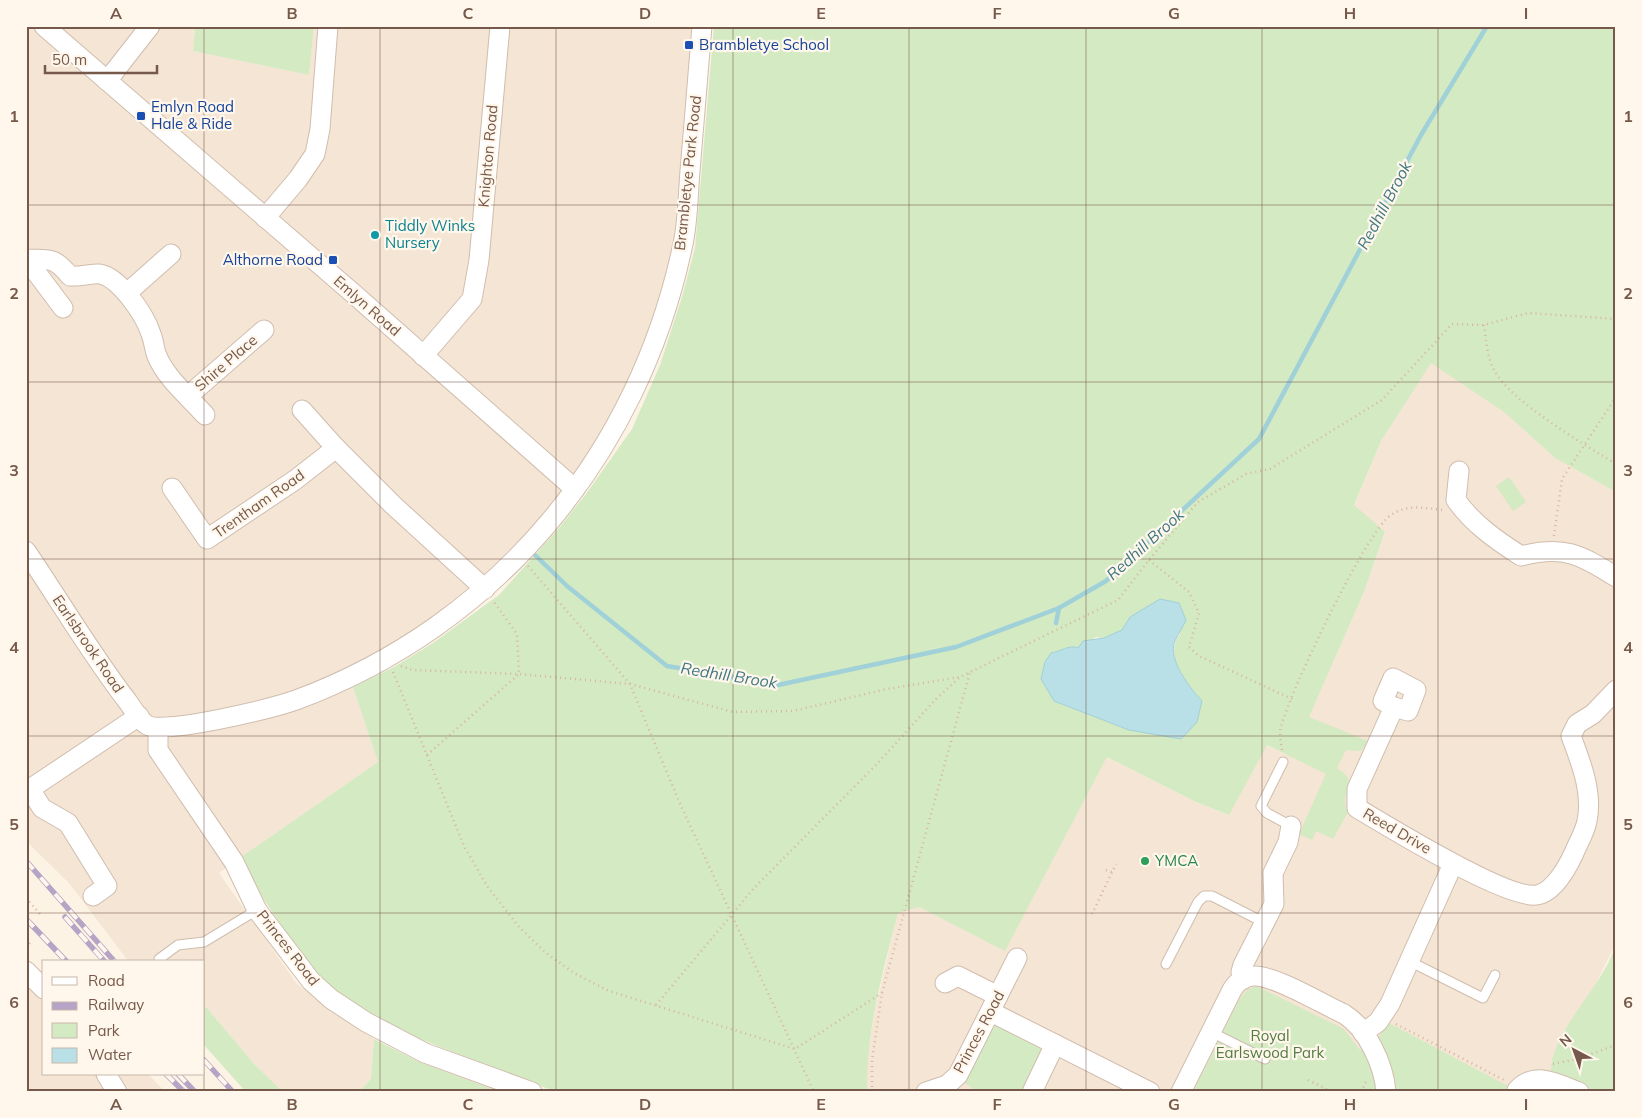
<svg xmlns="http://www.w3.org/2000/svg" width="1642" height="1118" viewBox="0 0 1642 1118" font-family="Mulish,sans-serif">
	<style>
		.residential { fill: #f4e5d4 }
		.green { fill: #d4eac3; fill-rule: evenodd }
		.water { fill: #b9e0e6; stroke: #a0d0d8 }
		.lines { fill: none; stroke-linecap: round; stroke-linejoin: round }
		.stream { stroke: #a0d0d8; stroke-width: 4.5 }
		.lane-casing { stroke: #d0bdae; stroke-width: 11 }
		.street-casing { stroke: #d0bdae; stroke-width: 21 }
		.path { stroke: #d7b5a0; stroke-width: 2.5; stroke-dasharray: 1 4; stroke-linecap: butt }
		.lane { stroke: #fff; stroke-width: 9 }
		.street { stroke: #fff; stroke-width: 19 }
		.rail-casing { stroke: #b6a3c6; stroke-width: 5.5 }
		.rail { stroke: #fff7ec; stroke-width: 4; stroke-dasharray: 11; stroke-linecap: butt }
		.grid { fill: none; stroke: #76594a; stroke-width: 1; stroke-opacity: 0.55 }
		.transit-dot { fill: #1a4fb4; stroke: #fff7ec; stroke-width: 2 }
		.culture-dot { fill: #0f9aa8; stroke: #fff7ec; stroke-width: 2 }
		.leisure-dot { fill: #2e9e5b; stroke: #fff7ec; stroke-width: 2 }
		.labels { text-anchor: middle; stroke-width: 4.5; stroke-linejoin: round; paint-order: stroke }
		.transit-label { font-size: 15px; fill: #164399; stroke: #fff7ec; text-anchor: start }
		.street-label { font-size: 15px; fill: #76594a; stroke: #fff7ec }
		.culture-label { font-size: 15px; fill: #0d838f; stroke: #fff7ec; text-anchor: start }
		.leisure-label { font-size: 15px; fill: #27864d; stroke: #fff7ec; text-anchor: start }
		.park-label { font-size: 15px; fill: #547c42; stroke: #fff7ec }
		.water-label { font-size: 16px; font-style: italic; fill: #407883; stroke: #fff7ec }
		.neatline { fill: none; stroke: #76594a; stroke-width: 2 }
		.grid-label { font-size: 16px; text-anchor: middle; font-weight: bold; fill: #76594a }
	</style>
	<rect width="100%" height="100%" fill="#fcf3e5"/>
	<!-- residential -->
	<g class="residential">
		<polygon points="26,26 192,26 195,27 193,51 309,75 314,26 692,26 676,241 653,330 600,446 529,538 466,603 339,678 353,687 378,762 219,873 297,984 374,1039 371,1079 358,1092 283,1092 255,1065 206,1007 204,1009 204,962 129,962 69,883 26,841"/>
		<polygon points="1431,362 1504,412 1555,458 1616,492 1616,943 1595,985 1567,1029 1616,1092 867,1092 867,1061 875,1010 898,912 919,907 1005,950 1107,757 1196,802 1228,815 1266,745 1285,754 1309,717 1364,592 1385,533 1354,506 1381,441"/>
		<polygon points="26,973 44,990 44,1074 148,1074 165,1092 26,1092"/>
	</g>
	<!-- green -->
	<g class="green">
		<polygon points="192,26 314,26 309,75 193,51 195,28"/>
		<path d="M 714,26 L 1616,26 L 1616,492 L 1555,458 L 1504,412 L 1431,363 L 1381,441 L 1354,505 L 1385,532 L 1364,592 L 1309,717 L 1368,741 L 1361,751 L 1346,750 L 1337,768 C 1363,784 1337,792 1348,812 L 1333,839 L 1316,831 L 1312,840 L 1299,834 L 1326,774 L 1267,745 L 1229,815 L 1196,802 L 1107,757 L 1005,951 L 919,907 L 898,913 C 883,971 866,1031 867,1092 L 557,1092 L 513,1076 L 413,1036 L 360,1010 L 314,973 L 237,860 L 378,762 L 353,687 L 394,667 L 433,643 L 499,595 L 559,528 L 586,494 L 632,429 L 660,365 L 682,297 L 695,248 ZM 1160,599 L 1180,634 C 1163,657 1187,684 1202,701 L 1129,730 L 1054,701 L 1051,653 C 1060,652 1069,644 1078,648 L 1096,637 L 1104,638 L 1123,630 L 1130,617 Z"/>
		<polygon points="1509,477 1526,502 1513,511 1496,486"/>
		<path d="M 1616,943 L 1616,1092 L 1599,1092 L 1551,1072 C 1550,1032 1606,984 1616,943 Z"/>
		<polygon points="1256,986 1344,1029 1360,1050 1374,1046 1387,1022 1510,1087 1506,1092 1193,1092 1239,1000 1247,990"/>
		<polygon points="206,1007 255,1065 283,1092 246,1092 204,1045 204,1009"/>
		<polygon points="994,1025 1038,1046 1041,1050 1024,1092 977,1092 965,1083 964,1081"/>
		<polygon points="374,1039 417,1061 500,1092 358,1092 371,1079"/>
	</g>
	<!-- water -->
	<path class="water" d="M 1160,599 L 1179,603 L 1186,620 C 1183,627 1178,634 1175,641 C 1167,660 1191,689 1202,701 L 1197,722 L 1181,739 L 1129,730 L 1054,701 L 1041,679 L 1045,662 L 1051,653 C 1060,652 1069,644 1078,648 L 1083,641 L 1104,638 L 1122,630 L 1130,617 Z"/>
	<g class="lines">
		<!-- stream -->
		<g class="stream">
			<polyline points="534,554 567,586 667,666 778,685 956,647 1059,608 1106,581 1259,439 1421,135 1487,26"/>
			<polyline points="1056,623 1059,608"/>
		</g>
		<defs>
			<g id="lane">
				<polyline points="1283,762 1261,806 1267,813 1291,826"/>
				<polyline points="159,959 178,945 204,942 257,910"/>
				<polyline points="1411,962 1483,998 1495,975"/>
				<polyline points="1166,964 1198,902 1204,896 1212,896 1265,923"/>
				<polyline points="1211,1032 1265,1059"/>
			</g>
			<g id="street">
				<polyline points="44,26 355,295 575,489"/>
				<polyline points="107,81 150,26"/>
				<polyline points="265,218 298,179 315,154 320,129 328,26"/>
				<path d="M 26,259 C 50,260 53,256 70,276 C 80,277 94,273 100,274 C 120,278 145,315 151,334 C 154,341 154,349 157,356 C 166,378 189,397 205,415"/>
				<polyline points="27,260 63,308"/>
				<polyline points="127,293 171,254"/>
				<polyline points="423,356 472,299 479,260 500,26"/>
				<polyline points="188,396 264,330"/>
				<polyline points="302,410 336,448"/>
				<path d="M 1459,471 L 1456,500 C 1473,524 1496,540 1521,556 C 1563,545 1580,554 1616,577"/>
				<polyline points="172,488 207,539 295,480 336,448 393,505 485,589"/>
				<path d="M 26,551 C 60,601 91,654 128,702 C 133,709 140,721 147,725 C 165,735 273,708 296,700 C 498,625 639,454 683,244 C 688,221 688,195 690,171 C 694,123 698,75 702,26"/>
				<path d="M 1394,707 L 1408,711 L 1416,690 L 1393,678 L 1383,701 L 1394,707 L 1357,789 L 1357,808 C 1387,826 1508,900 1537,895 C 1554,892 1568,866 1574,853 C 1578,843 1585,832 1587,821 C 1593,792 1581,763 1571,736 L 1577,724 L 1593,714 L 1616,690"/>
				<polyline points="158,728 158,750 234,862 257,910 311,981 331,999 366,1022 425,1053 532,1092"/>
				<polyline points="93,896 107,886 68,823 42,808 30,789 139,716"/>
				<polyline points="26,971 44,989"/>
				<polyline points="1244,979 1241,972 1243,965 1274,904 1273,873 1288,842 1291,826"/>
				<polyline points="945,983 958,976 998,996"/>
				<polyline points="991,1012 1150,1092"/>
				<polyline points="1363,1033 1378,1022 1390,1004 1453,864"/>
				<polyline points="106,1074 117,1092"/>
				<path d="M 1517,1090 C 1535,1070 1558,1084 1579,1092"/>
				<polyline points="926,1092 947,1085 958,1075 1017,958"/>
				<polyline points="1032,1092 1055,1044"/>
				<path d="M 1181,1092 L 1232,990 C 1236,983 1244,976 1254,976 C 1274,975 1324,1005 1344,1014 C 1367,1028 1384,1065 1386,1092"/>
			</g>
		</defs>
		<!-- lane casing -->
		<use href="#lane" class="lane-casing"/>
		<!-- street casing -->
		<use href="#street" class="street-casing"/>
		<!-- path -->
		<g class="path">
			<path d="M 1484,325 C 1486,338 1487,358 1494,370 C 1511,402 1584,444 1616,464"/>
			<polyline points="1554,536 1562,479 1616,397"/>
			<polyline points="1149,560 1189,592 1199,613 1189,647 1199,656 1292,699"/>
			<polyline points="528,566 630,684 681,806 814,1092"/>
			<polyline points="401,666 412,670 519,674 630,684 733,712 793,711 887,689 960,677"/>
			<polyline points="393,672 464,846 487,886 519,927 546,953 574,973 609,991 795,1049 882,993"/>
			<path d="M 1282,750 C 1281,742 1279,735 1281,727 C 1289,694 1366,531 1391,515 C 1407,504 1424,508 1443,510"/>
			<polyline points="427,755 519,674 517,634 494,602"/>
			<polyline points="1106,870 1112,872"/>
			<polyline points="26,898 40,914"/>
			<polyline points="1092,914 1116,864"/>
			<polyline points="26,940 30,943 26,947"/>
			<polyline points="656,1005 754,888 877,764 936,699 960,677 1118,600 1149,560 1198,502 1246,474 1270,469 1382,400 1452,324 1484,325 1528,313 1616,319"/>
			<polyline points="1396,1024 1504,1080"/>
			<polyline points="1553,1064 1577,1059 1616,1045"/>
			<polyline points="1308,1080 1326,1089 1325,1092"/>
			<polyline points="872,1092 872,1060 882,993 970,672"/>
			<polyline points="1361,1092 1367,1080"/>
		</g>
		<!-- lane -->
		<use href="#lane" class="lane"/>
		<!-- street -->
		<use href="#street" class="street"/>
		<defs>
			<g id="rail">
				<polyline points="26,861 115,962"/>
				<polyline points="65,917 105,962"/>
				<polyline points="26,919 67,962"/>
				<polyline points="204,1060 233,1092"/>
				<polyline points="166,1074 184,1092"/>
				<polyline points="178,1074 195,1092"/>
			</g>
		</defs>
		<!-- rail casing -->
		<use href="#rail" class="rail-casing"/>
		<!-- rail -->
		<use href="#rail" class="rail"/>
	</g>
	<!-- grid -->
	<path class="grid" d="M 204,26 L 204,1092M 380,26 L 380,1092M 556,26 L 556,1092M 733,26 L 733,1092M 909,26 L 909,1092M 1086,26 L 1086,1092M 1262,26 L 1262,1092M 1438,26 L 1438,1092M 26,205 L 1616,205M 26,382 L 1616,382M 26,559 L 1616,559M 26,736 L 1616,736M 26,913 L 1616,913"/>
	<!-- markers -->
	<g class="transit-dot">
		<rect x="684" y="40" width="10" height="10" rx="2.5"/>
		<rect x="136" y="111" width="10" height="10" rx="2.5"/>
		<rect x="328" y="255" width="10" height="10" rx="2.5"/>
	</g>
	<circle class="culture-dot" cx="375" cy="235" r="5"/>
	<circle class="leisure-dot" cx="1145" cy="861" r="5"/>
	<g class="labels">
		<!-- transit labels -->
		<g class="transit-label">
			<text x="699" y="50">Brambletye School</text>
			<text x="151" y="112">Emlyn Road<tspan x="151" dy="17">Hale &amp; Ride</tspan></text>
			<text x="323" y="265" text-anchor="end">Althorne Road</text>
		</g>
		<!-- street labels -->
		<g class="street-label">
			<text transform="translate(488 156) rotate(-85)" y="5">Knighton Road</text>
			<text transform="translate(688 173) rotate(-84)" y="5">Brambletye Park Road</text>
			<text transform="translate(367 306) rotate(41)" y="5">Emlyn Road</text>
			<text transform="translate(226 363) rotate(-41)" y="5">Shire Place</text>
			<text transform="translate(259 504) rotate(-35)" y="5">Trentham Road</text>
			<text transform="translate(88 644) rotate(56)" y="5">Earlsbrook Road</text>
			<text transform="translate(1397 831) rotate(30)" y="5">Reed Drive</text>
			<text transform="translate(288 948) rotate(52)" y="5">Princes Road</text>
			<text transform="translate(979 1032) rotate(-62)" y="5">Princes Road</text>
		</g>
		<!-- culture labels -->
		<g class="culture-label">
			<text x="385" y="231">Tiddly Winks<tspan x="385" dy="17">Nursery</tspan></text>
		</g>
		<!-- leisure labels -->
		<g class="leisure-label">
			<text x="1155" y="866">YMCA</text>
		</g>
		<!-- park labels -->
		<g class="park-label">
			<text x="1270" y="1041">Royal<tspan x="1270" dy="17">Earlswood Park</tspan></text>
		</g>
		<!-- water labels -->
		<g class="water-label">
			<text transform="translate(1384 205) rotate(-62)" y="6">Redhill Brook</text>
			<text transform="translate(1145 544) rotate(-42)" y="6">Redhill Brook</text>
			<text transform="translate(729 675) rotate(9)" y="6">Redhill Brook</text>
		</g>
	</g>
	<!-- border -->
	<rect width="1642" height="1118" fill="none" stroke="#fff7ec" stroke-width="55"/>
	<!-- legend -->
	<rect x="42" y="960" width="162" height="115" fill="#fff7ec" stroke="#c8b8ab"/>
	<rect x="52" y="977" width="25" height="8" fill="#ffffff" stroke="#c8b8ab"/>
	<text x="88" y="986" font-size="15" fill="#76594a">Road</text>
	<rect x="52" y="1002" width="25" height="8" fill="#b6a3c6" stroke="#c8b8ab"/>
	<text x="88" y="1010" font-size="15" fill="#76594a">Railway</text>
	<rect x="52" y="1023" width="25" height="15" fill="#d4eac3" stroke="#c8b8ab"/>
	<text x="88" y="1036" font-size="15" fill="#76594a">Park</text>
	<rect x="52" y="1048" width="25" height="15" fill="#b9e0e6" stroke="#c8b8ab"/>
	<text x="88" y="1060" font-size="15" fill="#76594a">Water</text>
	<!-- north arrow -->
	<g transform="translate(1574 1050) rotate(319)" stroke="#fff7ec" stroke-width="4" paint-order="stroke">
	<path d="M0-4L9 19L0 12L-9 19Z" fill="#76594a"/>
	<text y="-8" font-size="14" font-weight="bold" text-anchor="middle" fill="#76594a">N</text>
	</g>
	<!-- scale -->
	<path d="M45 65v8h112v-8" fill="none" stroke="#76594a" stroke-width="2.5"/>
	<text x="52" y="65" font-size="15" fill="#76594a" stroke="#fff7ec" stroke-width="4" paint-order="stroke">50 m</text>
	<rect x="28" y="28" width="1586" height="1062" class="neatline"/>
	<g class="grid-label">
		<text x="116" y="19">A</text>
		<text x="292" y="19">B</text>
		<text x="468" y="19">C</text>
		<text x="645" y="19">D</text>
		<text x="821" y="19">E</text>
		<text x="997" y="19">F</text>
		<text x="1174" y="19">G</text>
		<text x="1350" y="19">H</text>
		<text x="1526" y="19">I</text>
		<text x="14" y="122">1</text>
		<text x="1628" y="122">1</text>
		<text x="14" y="299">2</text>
		<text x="1628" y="299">2</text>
		<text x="14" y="476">3</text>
		<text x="1628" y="476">3</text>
		<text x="14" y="653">4</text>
		<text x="1628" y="653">4</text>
		<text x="14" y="830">5</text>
		<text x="1628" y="830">5</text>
		<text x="14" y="1008">6</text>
		<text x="1628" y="1008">6</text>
		<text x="116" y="1110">A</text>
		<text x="292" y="1110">B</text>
		<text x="468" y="1110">C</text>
		<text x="645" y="1110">D</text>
		<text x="821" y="1110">E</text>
		<text x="997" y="1110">F</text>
		<text x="1174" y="1110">G</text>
		<text x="1350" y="1110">H</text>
		<text x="1526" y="1110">I</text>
	</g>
</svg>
